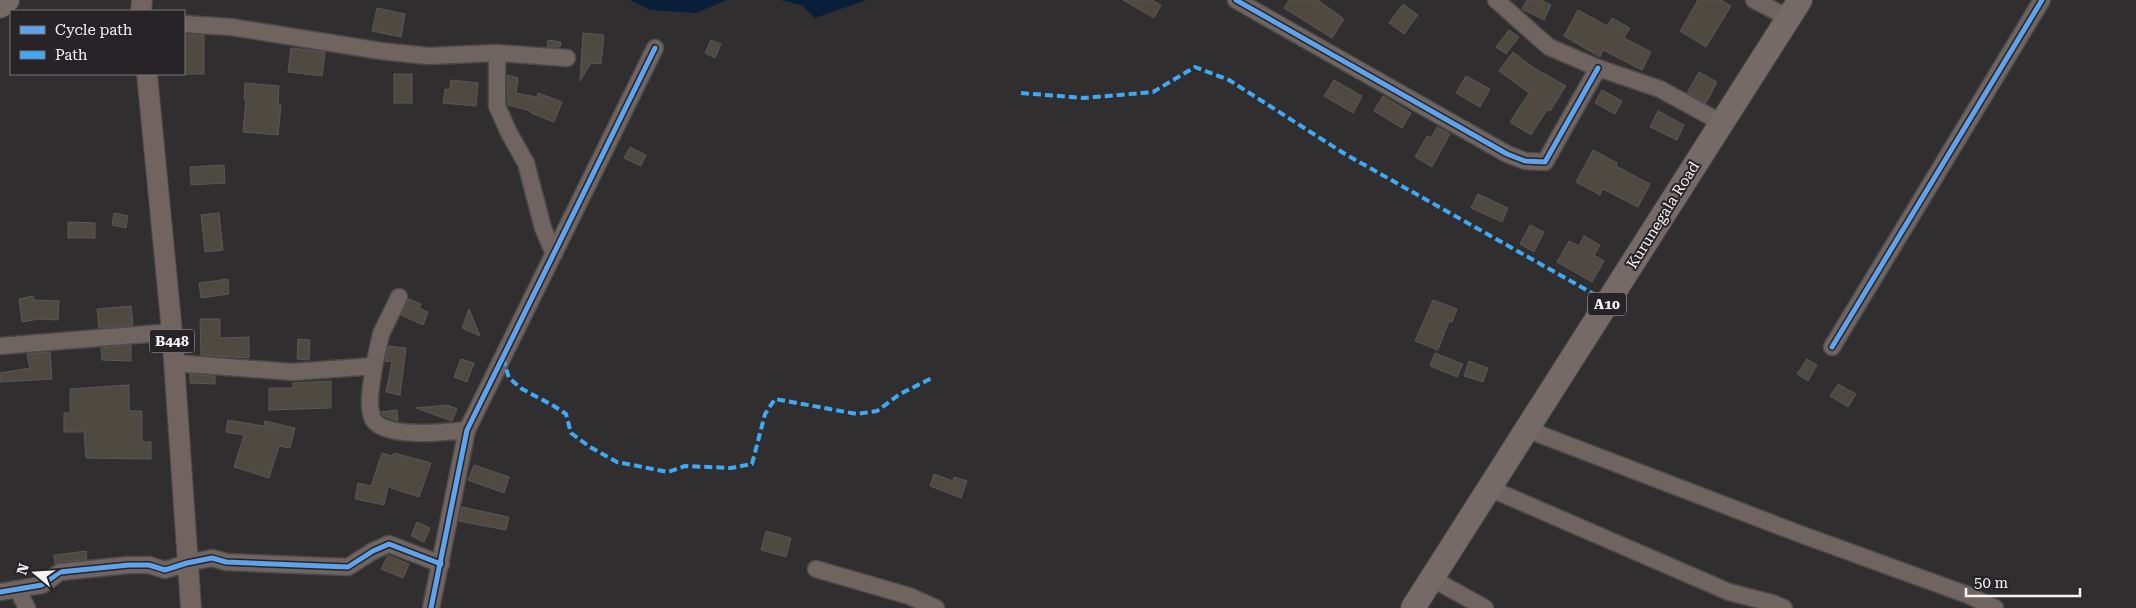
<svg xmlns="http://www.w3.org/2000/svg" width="2136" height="608" viewBox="0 0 2136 608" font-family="'Roboto Serif',serif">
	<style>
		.water { fill: #091e39 }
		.building { fill: #4f4942; stroke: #595857 }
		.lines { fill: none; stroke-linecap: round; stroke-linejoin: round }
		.minor-casing { stroke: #4c4a4b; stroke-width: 19 }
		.major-casing { stroke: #4c4a4b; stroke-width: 22 }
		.highway-casing { stroke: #4c4a4b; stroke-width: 26 }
		.minor { stroke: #706460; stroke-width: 16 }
		.major { stroke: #716460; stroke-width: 20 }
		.highway { stroke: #766a67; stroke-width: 24 }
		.quiet { stroke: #3fa9f5; stroke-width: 4; stroke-dasharray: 8 4; stroke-linecap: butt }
		.cycleway-casing { stroke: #272326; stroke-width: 8 }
		.cycleway { stroke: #60a3ed; stroke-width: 5 }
		.labels { text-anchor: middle; stroke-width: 4; stroke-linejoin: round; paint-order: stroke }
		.shield { fill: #272326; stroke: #b8b5b8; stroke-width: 1 }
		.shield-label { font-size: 14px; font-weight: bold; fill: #f6f4f6 }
		.street-label { font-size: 15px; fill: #f6f4f6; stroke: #272326 }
	</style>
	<rect width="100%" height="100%" fill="#302e2f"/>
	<!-- water -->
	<g class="water">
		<polygon points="630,0 727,0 696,13 650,10"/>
		<polygon points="780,0 866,0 815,18 802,5"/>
	</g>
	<!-- building -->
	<g class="building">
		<polygon points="1123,0 1152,0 1161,5 1154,18"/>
		<polygon points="1289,0 1318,0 1344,19 1332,38 1284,8"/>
		<polygon points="1527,0 1541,0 1551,5 1544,20 1522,9"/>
		<polygon points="1698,0 1721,0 1731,6 1706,47 1680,31"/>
		<polygon points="1403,4 1418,15 1404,34 1389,23"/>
		<polygon points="377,8 405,14 401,37 372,31"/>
		<polygon points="1578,10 1607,26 1612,18 1630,28 1624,38 1651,52 1642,70 1603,50 1600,57 1564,36"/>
		<polygon points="1509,30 1519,37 1506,54 1496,47"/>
		<polygon points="583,33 604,35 601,64 591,63 580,81"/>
		<rect x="184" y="35" width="20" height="39"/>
		<polygon points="548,40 561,42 560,47 547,47"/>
		<polygon points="711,40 721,44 715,58 705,53"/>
		<polygon points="291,48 325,52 322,76 288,72"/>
		<polygon points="1513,52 1534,68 1566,86 1550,111 1547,110 1531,135 1510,122 1529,93 1499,71"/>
		<polygon points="1699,72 1717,82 1706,103 1687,93"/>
		<rect x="394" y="74" width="18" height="29"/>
		<polygon points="507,75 518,78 516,93 537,97 538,93 562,102 554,122 531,113 531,111 508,105"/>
		<polygon points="1466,76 1490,89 1480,107 1456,93"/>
		<polygon points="451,80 478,83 476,106 443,103 445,89 450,90"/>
		<polygon points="1334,80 1362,96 1353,113 1324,96"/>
		<polygon points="245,83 279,86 278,105 281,105 278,135 243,132 246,99 244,99"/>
		<polygon points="1602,90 1622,101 1615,114 1595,103"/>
		<polygon points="1383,96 1411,113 1402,128 1374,111"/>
		<polygon points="1658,111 1684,125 1677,140 1650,127"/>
		<polygon points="1437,127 1450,134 1432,167 1415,157 1427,136 1431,138"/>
		<polygon points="630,147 646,155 641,166 624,158"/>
		<polygon points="1593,150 1617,163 1616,166 1650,184 1638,207 1603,189 1600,195 1576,182"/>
		<polygon points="224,165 225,183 191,185 190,167"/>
		<polygon points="1478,194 1508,208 1502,222 1471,208"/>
		<polygon points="114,213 128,216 126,228 112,225"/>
		<polygon points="219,213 223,250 205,252 201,215"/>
		<polygon points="68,222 95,223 95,238 68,238"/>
		<polygon points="1530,225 1544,232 1534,252 1520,244"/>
		<polygon points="1584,236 1600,245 1594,255 1604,261 1592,282 1557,262 1569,241 1579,246"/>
		<polygon points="228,279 229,294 201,298 199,283"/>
		<polygon points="33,296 34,300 59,301 58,320 39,319 22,322 19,299"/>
		<polygon points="409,299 421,304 419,308 428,312 423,325 401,315"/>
		<polygon points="1433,300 1457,309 1452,322 1449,321 1438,350 1415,341"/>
		<polygon points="131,306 133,325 99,328 97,309"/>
		<polygon points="469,309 480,336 462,328"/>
		<polygon points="200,319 220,319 220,338 249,337 249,358 201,355"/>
		<polygon points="298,339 310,340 309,360 297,359"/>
		<polygon points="131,345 131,361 102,360 101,348"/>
		<polygon points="389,346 406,348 400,395 386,392 392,362 385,361"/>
		<polygon points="50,352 52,379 0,382 0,373 30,368 27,354"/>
		<polygon points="1435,353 1463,364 1457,377 1430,366"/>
		<polygon points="461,359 474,363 467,382 454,377"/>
		<polygon points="1807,359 1817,365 1808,381 1797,374"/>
		<polygon points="1469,361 1488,368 1483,382 1464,376"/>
		<polygon points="190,374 215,376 215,384 190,383"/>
		<polygon points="331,381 331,408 269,410 269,388 293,388 293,383"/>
		<polygon points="1838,384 1856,394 1848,407 1830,396"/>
		<polygon points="129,385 129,411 142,411 142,442 151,442 151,459 86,458 84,432 64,432 64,413 70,413 70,389"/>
		<polygon points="447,405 457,409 452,421 416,408"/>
		<polygon points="397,410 398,421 384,416 381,412"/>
		<polygon points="228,420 264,426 265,421 295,428 290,448 279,446 269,478 234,467 244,435 226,432"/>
		<polygon points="382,453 392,456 394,453 431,463 419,497 388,487 384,505 355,499 358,483 371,486"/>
		<polygon points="474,465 509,477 504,493 468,480"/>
		<polygon points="934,474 953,481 954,477 967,481 961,498 930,486"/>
		<polygon points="462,507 509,517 506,530 459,521"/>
		<polygon points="417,522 430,528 424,542 411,536"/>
		<polygon points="766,531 791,538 786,557 761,550"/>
		<polygon points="86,551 87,559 55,564 54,555"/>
		<polygon points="388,555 409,564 403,578 381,569"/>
	</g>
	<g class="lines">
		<defs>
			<g id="minor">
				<polyline points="1236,0 1507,154 1525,161 1545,162 1598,68"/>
				<polyline points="1496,0 1549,47 1598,68 1660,89 1722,123"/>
				<polyline points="1754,0 1789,18"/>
				<polyline points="184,24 231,27 381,51 428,56 497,53 567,58"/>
				<polyline points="497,53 497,106 509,133 526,163 543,228 554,254"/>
				<polyline points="0,346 172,332"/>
				<polyline points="1832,347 2042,0"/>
				<path d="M 174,363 L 293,372 L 374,366 C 372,382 367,402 372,417 C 380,440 448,432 467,430"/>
				<polyline points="374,366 381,334 399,297"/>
				<polyline points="1526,429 1800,534 1968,595 1995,608"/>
				<polyline points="1489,488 1729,592 1772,603 1784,608"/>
				<polyline points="816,569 909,596 936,608"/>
				<polyline points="1431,578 1485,608"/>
				<polyline points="17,589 27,608"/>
				<polyline points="0,592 42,585 60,572 129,565 149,565 165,570 187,563 212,558 226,562 348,567 373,551 389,544 441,564"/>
				<polyline points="431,608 467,430 655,48"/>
			</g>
			<g id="major">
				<polyline points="141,11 142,0"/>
				<polyline points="147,74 172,332 191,608"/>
			</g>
			<g id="highway">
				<polyline points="0,6 7,0"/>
				<polyline points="1413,608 1800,0"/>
			</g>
		</defs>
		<!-- minor casing -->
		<use href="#minor" class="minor-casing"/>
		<!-- major casing -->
		<use href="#major" class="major-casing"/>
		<!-- highway casing -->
		<use href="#highway" class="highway-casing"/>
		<!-- minor -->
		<use href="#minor" class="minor"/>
		<!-- major -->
		<use href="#major" class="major"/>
		<!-- highway -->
		<use href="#highway" class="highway"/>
		<!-- quiet -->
		<g class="quiet">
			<polyline points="1021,93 1084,98 1153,92 1195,67 1229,80 1345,154 1608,302"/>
			<polyline points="503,358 509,378 522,389 554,406 566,414 571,433 590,447 617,462 668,472 685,466 731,468 752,464 765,414 775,399 857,414 877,411 900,394 932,378"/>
		</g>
		<defs>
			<g id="cycleway">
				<polyline points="1236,0 1507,154 1525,161 1545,162 1598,68"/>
				<polyline points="1832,347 2042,0"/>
				<polyline points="0,592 42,585 60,572 129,565 149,565 165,570 187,563 212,558 226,562 348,567 373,551 389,544 441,564"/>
				<polyline points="431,608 467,430 655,48"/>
			</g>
		</defs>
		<!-- cycleway casing -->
		<use href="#cycleway" class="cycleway-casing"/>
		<!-- cycleway -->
		<use href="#cycleway" class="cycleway"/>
	</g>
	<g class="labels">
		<!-- shield labels -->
		<g class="shield">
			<rect x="1588" y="292.5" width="38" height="23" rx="4"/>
			<rect x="149.5" y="329.5" width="45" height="23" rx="4"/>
		</g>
		<g class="shield-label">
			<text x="1607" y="309">A10</text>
			<text x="172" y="346">B448</text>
		</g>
		<!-- street labels -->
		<g class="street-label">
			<text transform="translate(1663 215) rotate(-58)" y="5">Kurunegala Road</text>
		</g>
	</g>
	<!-- legend -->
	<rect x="10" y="10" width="175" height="65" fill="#272326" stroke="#7a7779"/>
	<rect x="20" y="26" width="25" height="8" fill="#60a3ed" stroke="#7a7779"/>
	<text x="55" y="35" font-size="15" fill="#f6f4f6">Cycle path</text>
	<rect x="20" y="51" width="25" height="8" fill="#3fa9f5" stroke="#7a7779"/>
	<text x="55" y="60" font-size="15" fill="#f6f4f6">Path</text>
	<!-- north arrow -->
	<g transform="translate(35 573) rotate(288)" stroke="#272326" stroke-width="4" paint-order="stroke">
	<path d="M0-4L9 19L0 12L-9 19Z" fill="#f6f4f6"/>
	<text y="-8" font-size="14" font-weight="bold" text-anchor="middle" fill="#f6f4f6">N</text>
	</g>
	<!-- scale -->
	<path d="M1966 588v8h114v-8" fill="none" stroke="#f6f4f6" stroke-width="2.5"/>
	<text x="1974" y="588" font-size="15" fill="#f6f4f6" stroke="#272326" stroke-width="4" paint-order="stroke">50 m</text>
</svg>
